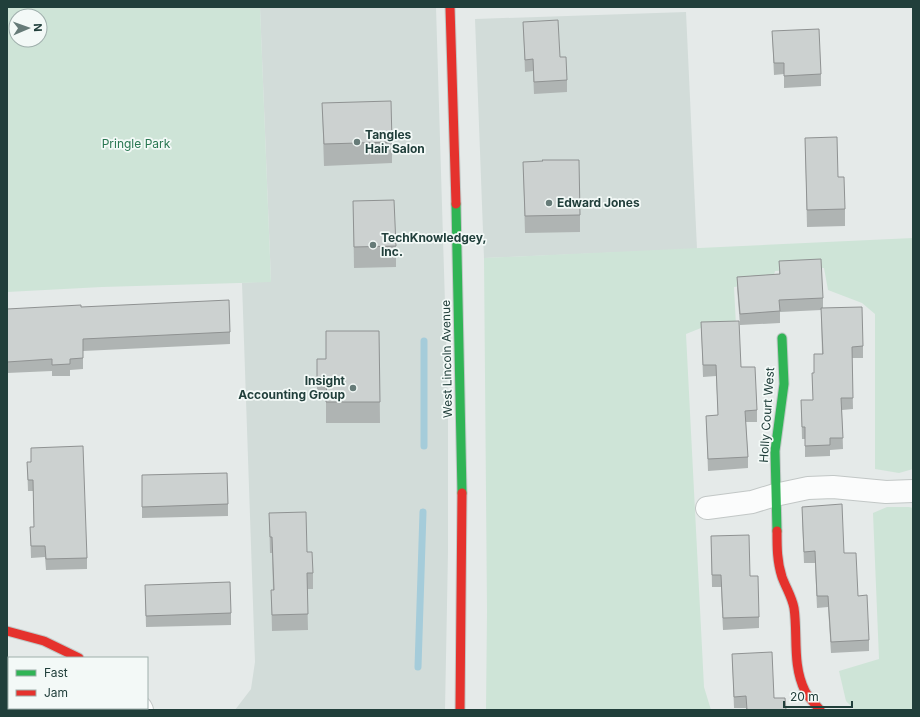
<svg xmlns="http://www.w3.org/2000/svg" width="920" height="717" viewBox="0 0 920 717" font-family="Inter,sans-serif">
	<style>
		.built { fill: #d2dcd9 }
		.green { fill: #cee4d7; fill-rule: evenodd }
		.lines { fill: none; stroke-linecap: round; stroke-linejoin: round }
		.stream { stroke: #a5ccda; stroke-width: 7 }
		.street-casing { stroke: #c2c7c6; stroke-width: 24 }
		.fast-casing { stroke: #c0c8c6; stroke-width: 11 }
		.jam-casing { stroke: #c0c8c6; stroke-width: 11 }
		.street { stroke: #fbfcfc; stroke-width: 22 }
		.fast { stroke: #30b455; stroke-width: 9 }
		.jam { stroke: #e5322d; stroke-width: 9 }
		.wall { fill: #afb4b3 }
		.shaded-wall { fill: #8f9292 }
		.building { fill: #ccd1d0; stroke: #8f9292 }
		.poi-dot { fill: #667b78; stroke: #f3f9f7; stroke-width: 1.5 }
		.labels { text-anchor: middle; stroke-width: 3.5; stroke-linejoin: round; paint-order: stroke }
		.poi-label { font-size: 12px; font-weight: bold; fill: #213f3b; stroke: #f3f9f7; text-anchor: start }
		.park-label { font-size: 12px; fill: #2a7752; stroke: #f3f9f7 }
		.street-label { font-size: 12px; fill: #213f3b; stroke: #f3f9f7 }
	</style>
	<rect width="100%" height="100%" fill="#e5eae9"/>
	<!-- built -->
	<g class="built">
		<polygon points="260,7 436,7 448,403 448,552 445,710 235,710 251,689 255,662 242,283 271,281"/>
		<polygon points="686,12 697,249 484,258 475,19"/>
	</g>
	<!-- green -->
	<g class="green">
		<path d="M 7,7 L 260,7 L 271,282 L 102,287 L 7,292 ZM 16,16 L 40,16 L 40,40 L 16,40 Z"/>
		<polygon points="913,238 913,469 899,473 875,469 875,314 862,303 828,290 824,268 775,271 772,282 734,287 736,326 706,326 686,334 704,687 711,710 486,710 487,611 484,258"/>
		<polygon points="887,507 909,507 913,508 913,710 855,710 846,701 839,671 879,659 873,513"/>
	</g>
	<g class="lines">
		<!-- stream -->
		<g class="stream">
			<polyline points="424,341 424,446"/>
			<polyline points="418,667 423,512"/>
		</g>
		<defs>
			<g id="street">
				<polyline points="707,508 752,502 775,495 808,488 833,487 886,492 913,491"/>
				<polyline points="141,708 142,710"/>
			</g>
			<g id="fast">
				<polyline points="456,204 462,493"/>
				<polyline points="777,531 775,451 784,384 782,338"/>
			</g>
			<g id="jam">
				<polyline points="450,7 456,204"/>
				<path d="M 777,531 C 777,547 777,562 782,577 C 786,588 792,597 794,608 C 798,635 792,665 805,691 C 808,697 815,704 820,710"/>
				<polyline points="7,631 44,641 79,658"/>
				<polyline points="460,710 462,493"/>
			</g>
		</defs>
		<!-- street casing -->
		<use href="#street" class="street-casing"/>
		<!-- fast casing -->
		<use href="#fast" class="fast-casing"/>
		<!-- jam casing -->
		<use href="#jam" class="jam-casing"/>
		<!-- street -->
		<use href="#street" class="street"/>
		<!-- fast -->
		<use href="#fast" class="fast"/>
		<!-- jam -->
		<use href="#jam" class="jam"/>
	</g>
	<!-- wall -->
	<g class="wall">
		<polygon points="523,22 560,57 567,80 567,92 534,94 533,71 525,72"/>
		<polygon points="772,31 821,74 821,86 784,88 784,74 774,75"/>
		<polygon points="322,103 392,142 392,163 324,166"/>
		<polygon points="805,138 838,177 845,209 845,226 807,227"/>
		<polygon points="523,162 580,215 580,232 525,233"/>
		<polygon points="353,201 396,246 396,267 354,268"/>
		<polygon points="779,261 823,298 823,308 863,346 863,358 852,358 853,409 842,410 843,449 830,450 830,456 805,457 805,439 802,439 801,400 813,400 812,373 814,373 822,354 821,310 780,312 780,323 740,325 737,288 737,277 779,274"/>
		<polygon points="7,309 230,332 230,344 83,351 83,369 70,370 70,376 52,376 52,371 7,373"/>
		<polygon points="701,322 741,367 757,410 757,422 746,422 748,457 748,468 708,471 706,416 718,415 716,376 703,377"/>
		<polygon points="379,331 380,423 326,423 326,398 317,398 317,359 326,359"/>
		<polygon points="31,448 87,558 87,569 46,570 45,557 31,558 30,527 34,527 33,491 28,491 27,462 31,462"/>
		<polygon points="142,475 228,504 228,516 142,518"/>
		<polygon points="802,507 844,553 858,596 869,640 869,651 831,653 828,607 817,608 815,563 804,563 802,518"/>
		<polygon points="269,513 307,552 313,573 313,589 307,589 308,630 272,631 271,590 273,590 272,553 270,553"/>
		<polygon points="711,536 750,576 759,617 759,628 723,630 721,587 712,587"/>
		<polygon points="145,585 231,613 231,625 146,627"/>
		<polygon points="732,654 774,698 786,710 746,710 746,708 734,708"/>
	</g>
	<!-- shaded-wall -->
	<polygon class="shaded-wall" points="30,708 38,708 38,710 29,710"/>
	<!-- building -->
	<g class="building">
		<polygon points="558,20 560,57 566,57 567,80 534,82 533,59 525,60 523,22"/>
		<polygon points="819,29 821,74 784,76 784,63 774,63 772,31"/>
		<polygon points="391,101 392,142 324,144 322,103"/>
		<polygon points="837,137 838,177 844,177 845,209 807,210 805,138"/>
		<polygon points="542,160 579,160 580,215 525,216 523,162 543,161"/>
		<polygon points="394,200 396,246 354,247 353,201"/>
		<polygon points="821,259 823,298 779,300 780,311 740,314 737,277 780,274 779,261"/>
		<polygon points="229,300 230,332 83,339 83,358 70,359 70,364 52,365 52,359 7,362 7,309 81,305 81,307"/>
		<polygon points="862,307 863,346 852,347 853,398 841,398 843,438 830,438 830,445 805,446 805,427 802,427 801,400 813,400 812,373 814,373 814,354 823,354 821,308"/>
		<polygon points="739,321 741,367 755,367 757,410 745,411 748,457 708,459 706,416 718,415 716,365 703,365 701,322"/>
		<polygon points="326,331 379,331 380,402 326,402 327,377 317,377 317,359 326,359"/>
		<polygon points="83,446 87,558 46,559 45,546 31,546 30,527 34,527 33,480 28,480 27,462 31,462 31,448"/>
		<polygon points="227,473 228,504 142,507 142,475"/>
		<polygon points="842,504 844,553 856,553 858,596 867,595 869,640 831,642 828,596 817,596 815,551 804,552 802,507"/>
		<polygon points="306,512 307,552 312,552 313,573 307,573 308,614 272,615 271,590 274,590 272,537 270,537 269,513"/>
		<polygon points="749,535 750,576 758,576 759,617 723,618 721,575 712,575 711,536"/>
		<polygon points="230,582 231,613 146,616 145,585"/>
		<polygon points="772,652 774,698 785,698 786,710 747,710 746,696 734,697 732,654"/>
		<polygon points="7,659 9,659 9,708 30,708 29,710 7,710"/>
	</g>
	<!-- markers -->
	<g class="poi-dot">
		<circle cx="357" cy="142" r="4"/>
		<circle cx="549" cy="203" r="4"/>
		<circle cx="373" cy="245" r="4"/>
		<circle cx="353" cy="388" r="4"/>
	</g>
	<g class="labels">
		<!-- poi labels -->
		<g class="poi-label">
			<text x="365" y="139">Tangles<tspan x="365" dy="14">Hair Salon</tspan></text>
			<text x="557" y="207">Edward Jones</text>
			<text x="381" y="242">TechKnowledgey,<tspan x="381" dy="14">Inc.</tspan></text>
			<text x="345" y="385" text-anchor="end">Insight<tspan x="345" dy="14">Accounting Group</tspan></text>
		</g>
		<!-- park labels -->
		<g class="park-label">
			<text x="136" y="148">Pringle Park</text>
		</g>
		<!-- street labels -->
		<g class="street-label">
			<text transform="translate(447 359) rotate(-91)" y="4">West Lincoln Avenue</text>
			<text transform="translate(767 415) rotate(-86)" y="4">Holly Court West</text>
		</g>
	</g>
	<!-- border -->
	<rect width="920" height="717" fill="none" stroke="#213f3b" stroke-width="16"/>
	<!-- legend -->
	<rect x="8" y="657" width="140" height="52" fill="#f3f9f7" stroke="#9fafac"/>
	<rect x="16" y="670" width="20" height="6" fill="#30b455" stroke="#9fafac"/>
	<text x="44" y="677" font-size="12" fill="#213f3b">Fast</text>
	<rect x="16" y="690" width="20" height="6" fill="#e5322d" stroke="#9fafac"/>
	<text x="44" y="697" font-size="12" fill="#213f3b">Jam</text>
	<!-- north arrow -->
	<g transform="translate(28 28) rotate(88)"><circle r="19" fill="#f3f9f7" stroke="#9fafac"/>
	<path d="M0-3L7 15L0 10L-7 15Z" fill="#667b78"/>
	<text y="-6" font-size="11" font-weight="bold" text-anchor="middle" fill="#213f3b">N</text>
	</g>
	<!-- scale -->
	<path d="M784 701v6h68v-6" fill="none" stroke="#213f3b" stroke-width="2"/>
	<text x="790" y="701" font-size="12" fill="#213f3b" stroke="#f3f9f7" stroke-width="3" paint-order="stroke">20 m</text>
</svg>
